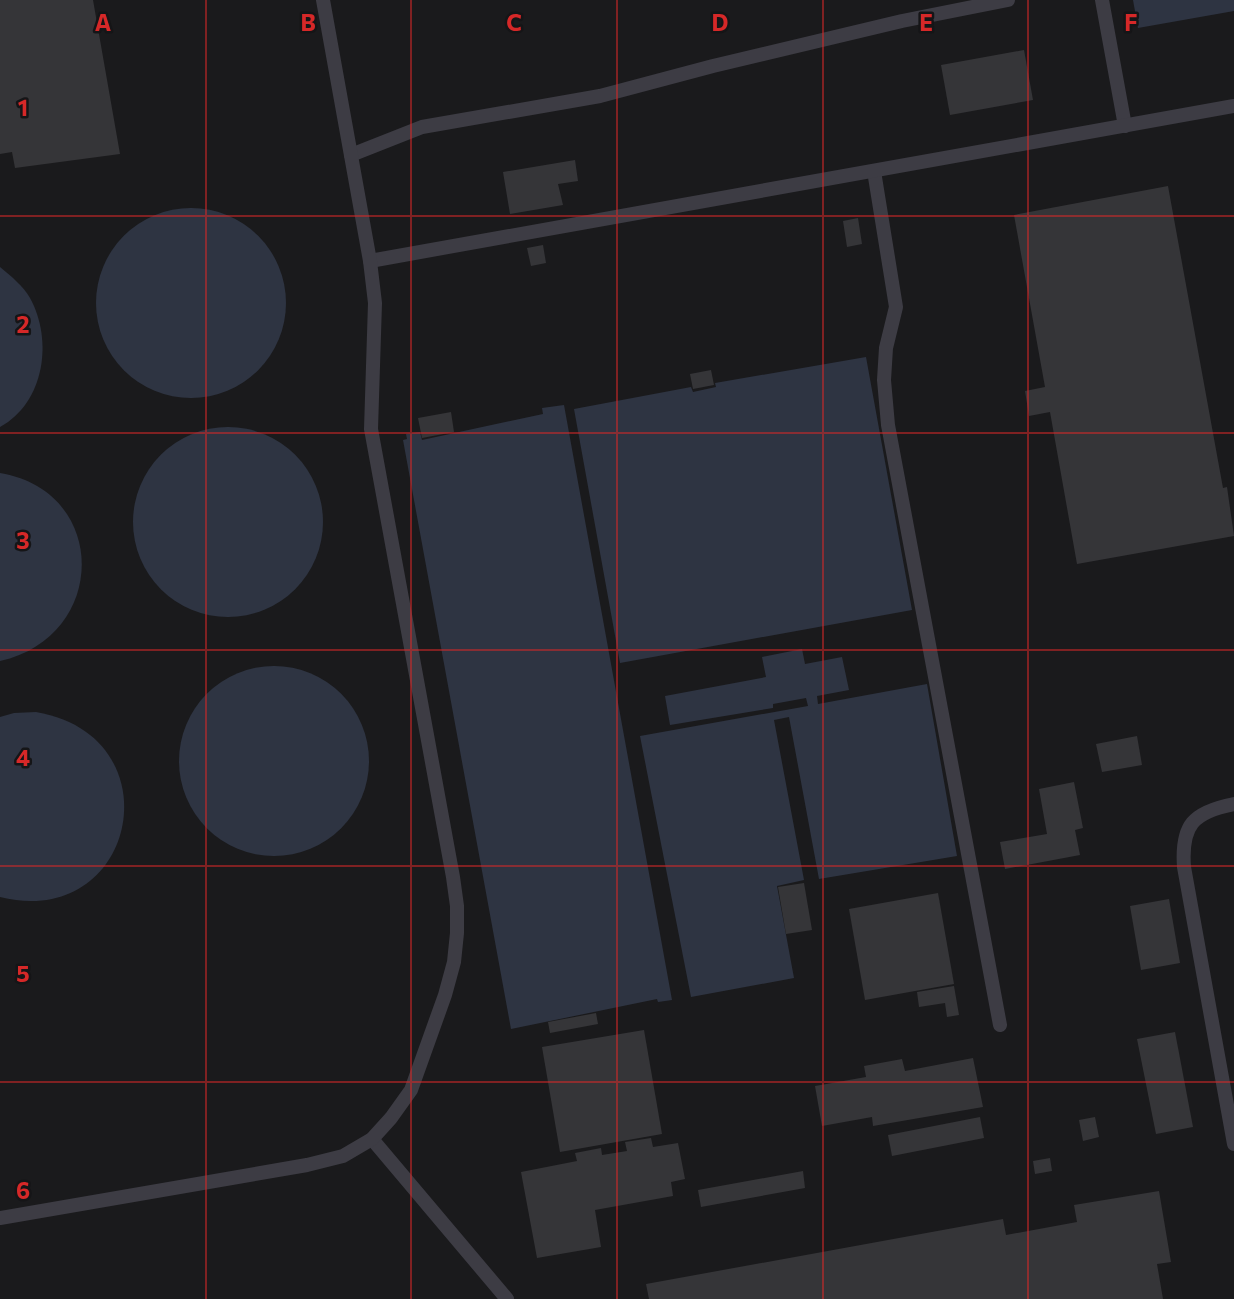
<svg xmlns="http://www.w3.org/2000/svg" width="1234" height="1299" viewBox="0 0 1234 1299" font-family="Commissioner,sans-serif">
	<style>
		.water { fill: #2e3442 }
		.building { fill: #353538 }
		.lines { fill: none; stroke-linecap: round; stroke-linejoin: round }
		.lane { stroke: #3d3c44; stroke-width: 14 }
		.grid { fill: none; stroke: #d62828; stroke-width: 2; stroke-opacity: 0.55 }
		.grid-label { font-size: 23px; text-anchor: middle; font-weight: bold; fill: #d62828; stroke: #151517; stroke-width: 5; stroke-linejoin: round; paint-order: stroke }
	</style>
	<rect width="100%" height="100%" fill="#1a1a1c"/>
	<!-- water -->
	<g class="water">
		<polygon points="1133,0 1234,0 1234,11 1138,28"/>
		<circle cx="191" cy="303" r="95"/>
		<path d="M 0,267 C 11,276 23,286 30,298 C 53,340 45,402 0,427 Z"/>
		<polygon points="866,357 912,610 620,663 574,409 691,387 693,392 716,387 715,383"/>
		<polygon points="564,405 672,1000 658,1002 657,999 511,1029 403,440 407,439 406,434 420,432 422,440 543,414 542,408"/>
		<circle cx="228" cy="522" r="95"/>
		<path d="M 0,473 C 109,491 109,636 0,661 Z"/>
		<polygon points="802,649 805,664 842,657 849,690 817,696 818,704 927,684 957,856 819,879 789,717 774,720 804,880 777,886 794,978 691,997 640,736 808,706 806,698 773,704 773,708 670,725 665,696 766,677 762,657"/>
		<circle cx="274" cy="761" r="95"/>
		<path d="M 36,712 C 177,736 137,931 0,897 L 0,717 L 14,713 Z"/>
	</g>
	<!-- building -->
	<g class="building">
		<polygon points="0,0 93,0 120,154 15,168 12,152 0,154"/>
		<polygon points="1024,50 1033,100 950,115 941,65"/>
		<polygon points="575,160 578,181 558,184 563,205 510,214 503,172"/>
		<polygon points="1168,186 1223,488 1227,487 1234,536 1077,564 1050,412 1029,416 1025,391 1045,387 1014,215"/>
		<polygon points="858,218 862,244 847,247 843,221"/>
		<polygon points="543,245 546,263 531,266 527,248"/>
		<polygon points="711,370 714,385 693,389 690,374"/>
		<polygon points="451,412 454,432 422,438 418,418"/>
		<polygon points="1137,736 1142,765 1102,772 1096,744"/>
		<polygon points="1074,782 1083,828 1075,830 1080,855 1005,869 1000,842 1047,834 1039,789"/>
		<polygon points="804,883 812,930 786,934 778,887"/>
		<polygon points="938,893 954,984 865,1000 849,909"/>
		<polygon points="1169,899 1180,963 1141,970 1130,906"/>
		<polygon points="954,986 959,1015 947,1017 945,1003 919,1007 917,992"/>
		<polygon points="596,1013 598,1024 550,1033 548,1022"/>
		<polygon points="644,1030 662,1134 560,1152 542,1047"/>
		<polygon points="1175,1032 1193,1127 1156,1134 1137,1039"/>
		<polygon points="973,1058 983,1107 873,1126 872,1117 822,1126 815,1086 866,1077 864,1066 902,1059 905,1071"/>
		<polygon points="980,1117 984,1138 892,1156 888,1135"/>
		<polygon points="1095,1117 1099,1137 1083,1141 1079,1120"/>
		<polygon points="651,1138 653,1147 678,1143 685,1179 671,1182 673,1196 595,1210 601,1247 537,1258 521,1172 577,1161 575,1153 601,1148 602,1155 627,1151 625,1142"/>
		<polygon points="1050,1158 1052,1171 1035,1174 1033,1161"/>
		<polygon points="803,1171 805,1188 701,1207 698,1190"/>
		<polygon points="1159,1191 1171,1262 1157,1264 1163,1299 649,1299 646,1284 1003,1219 1006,1235 1077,1222 1074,1205"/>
	</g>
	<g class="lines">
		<!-- lane -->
		<g class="lane">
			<polyline points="1102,0 1125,126"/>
			<polyline points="351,155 422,127 600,96 713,66 902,21 1008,0"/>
			<polyline points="874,171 896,307 886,348 884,380 888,425 1000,1025"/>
			<polyline points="370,261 1234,106"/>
			<path d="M 1234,804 C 1193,812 1181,825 1184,867 L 1234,1144"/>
			<polyline points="372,1139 507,1299"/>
			<polyline points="0,1218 307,1165 343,1156 372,1139 391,1118 411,1090 445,995 454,962 457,933 457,906 453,877 371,429 375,303 370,261 323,0"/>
		</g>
	</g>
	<!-- grid -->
	<path class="grid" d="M 206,0 L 206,1299M 411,0 L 411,1299M 617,0 L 617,1299M 823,0 L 823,1299M 1028,0 L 1028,1299M 0,216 L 1234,216M 0,433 L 1234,433M 0,650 L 1234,650M 0,866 L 1234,866M 0,1082 L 1234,1082"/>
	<g class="grid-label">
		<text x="103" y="31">A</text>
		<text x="308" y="31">B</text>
		<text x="514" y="31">C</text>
		<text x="720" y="31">D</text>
		<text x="926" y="31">E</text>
		<text x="1131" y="31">F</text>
		<text x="23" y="116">1</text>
		<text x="23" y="333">2</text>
		<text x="23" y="549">3</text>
		<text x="23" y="766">4</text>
		<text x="23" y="982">5</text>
		<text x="23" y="1199">6</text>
	</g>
</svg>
